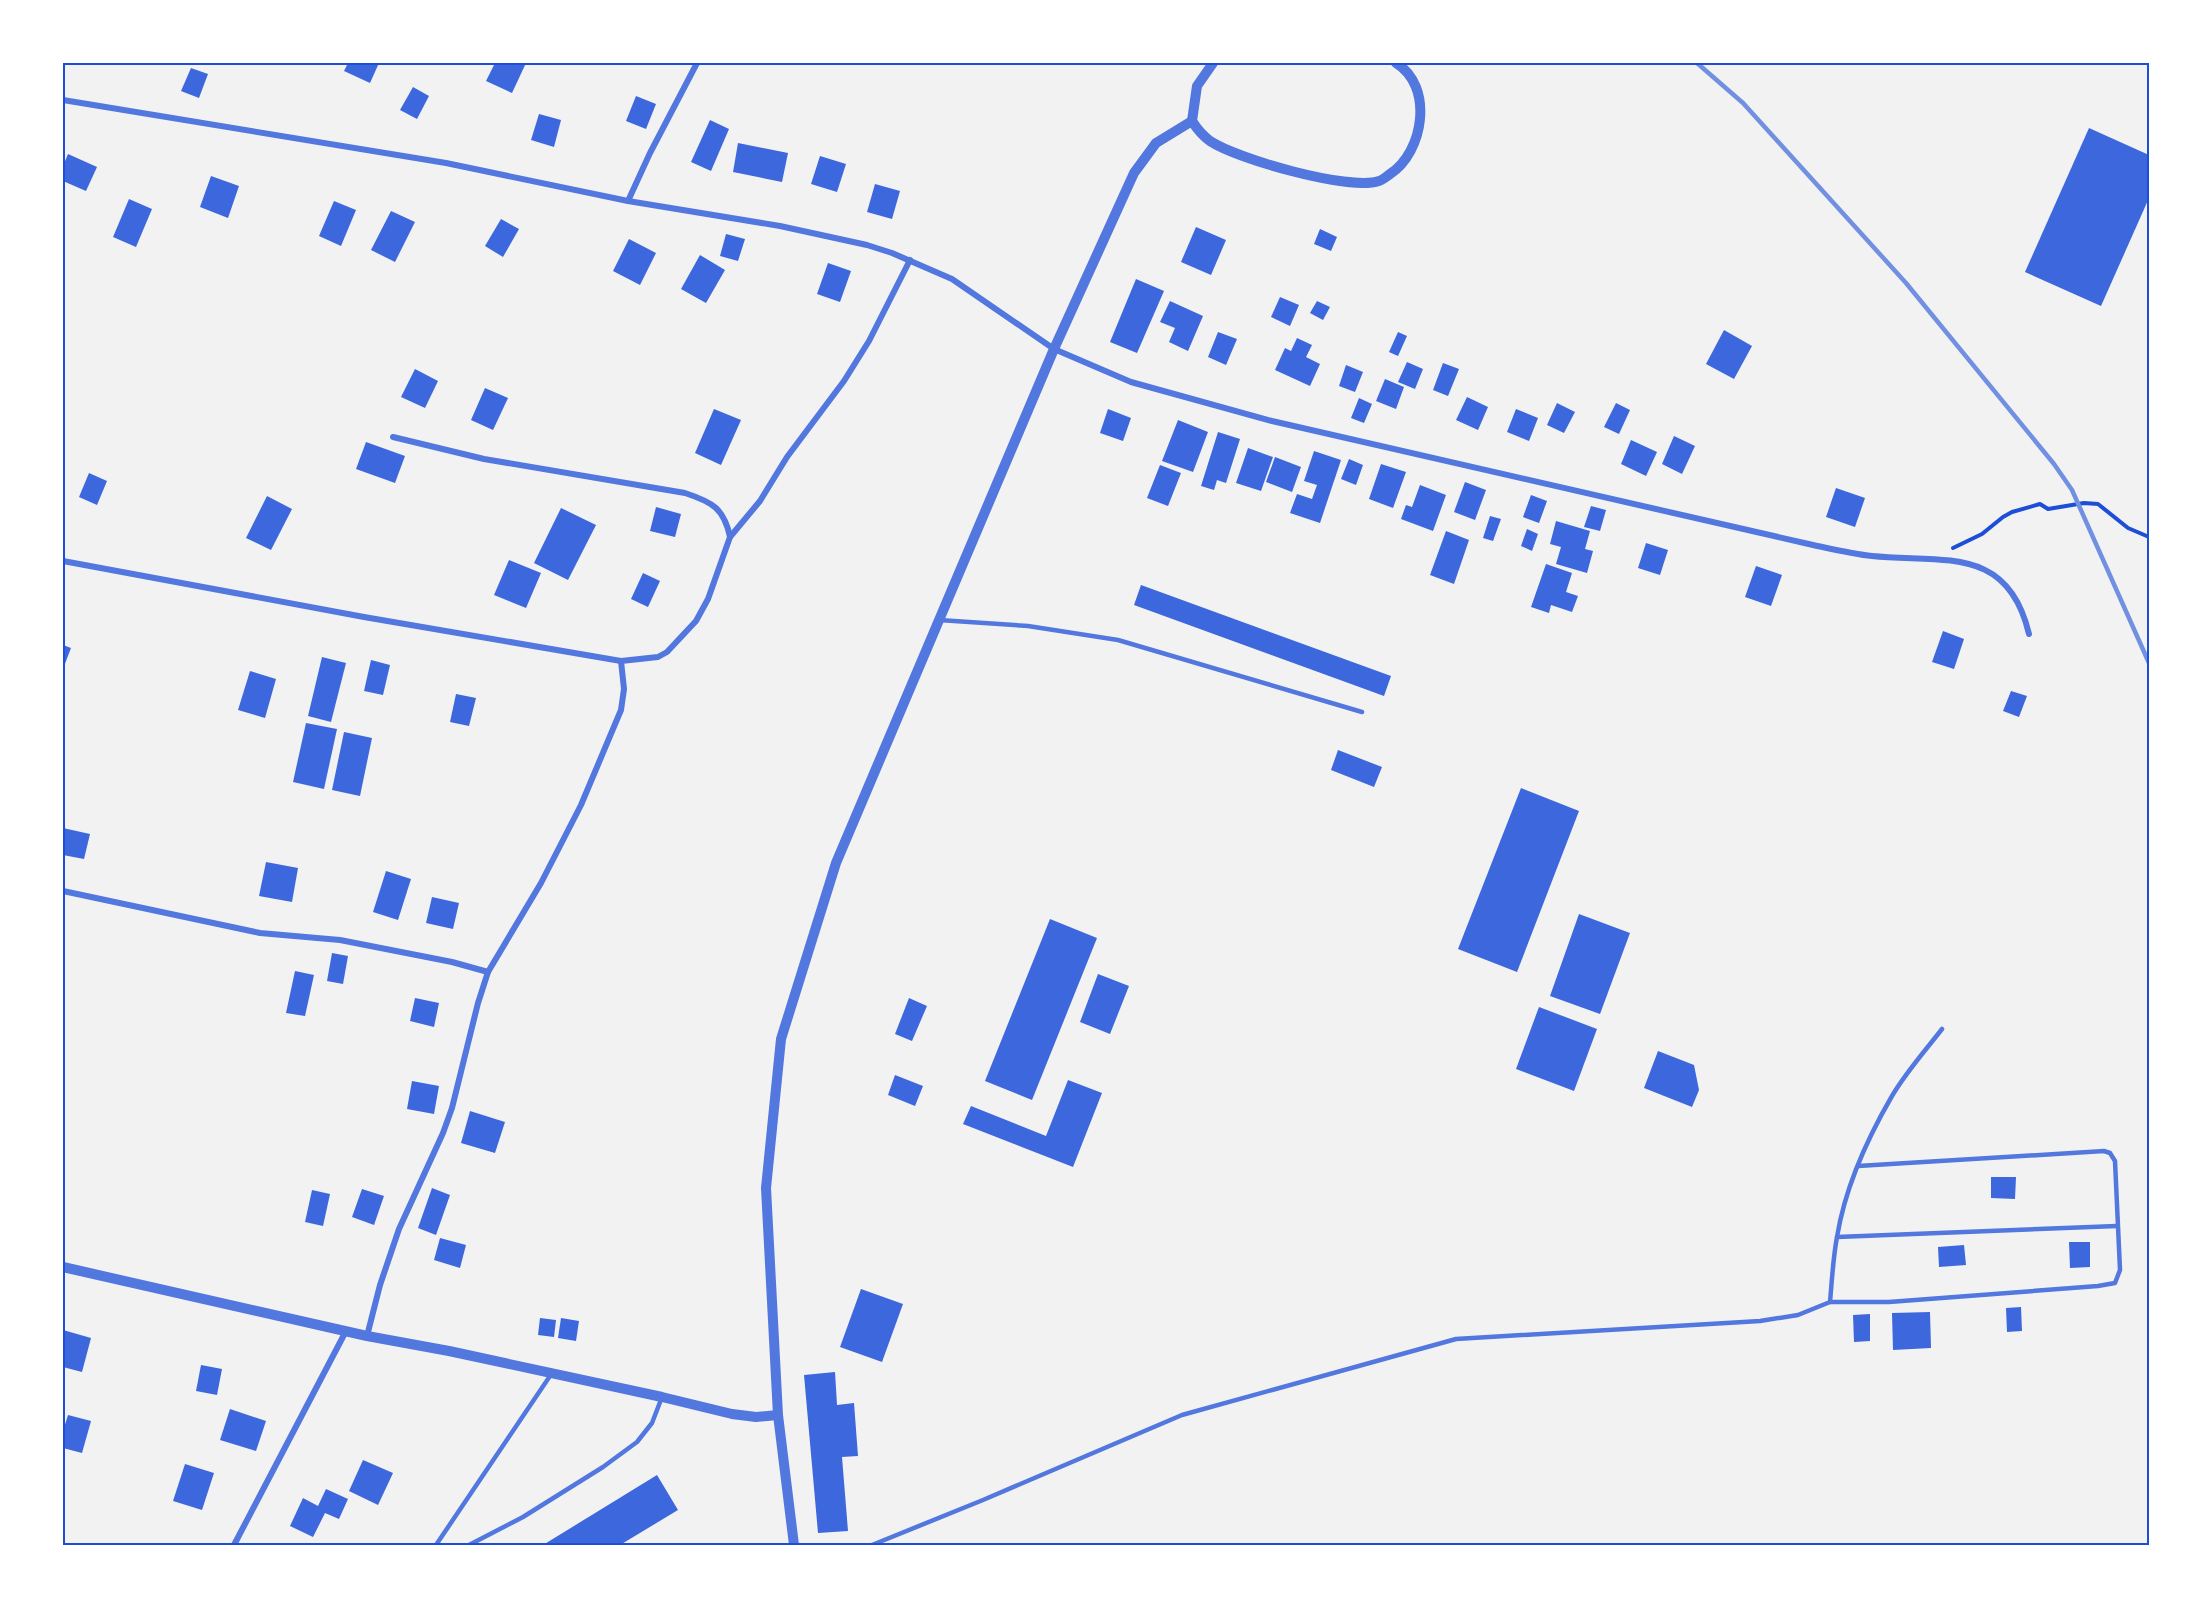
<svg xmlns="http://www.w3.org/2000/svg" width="2212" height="1608" viewBox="0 0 2212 1608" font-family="Barlow,sans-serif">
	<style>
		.building { fill: #3d67dc }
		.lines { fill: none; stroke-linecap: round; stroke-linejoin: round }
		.path { stroke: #1d4ed8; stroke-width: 4 }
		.service { stroke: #5277de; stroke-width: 4.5 }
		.minor { stroke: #5277de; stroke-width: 6 }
		.tertiary { stroke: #5277de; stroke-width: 10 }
		.rail { stroke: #7290e2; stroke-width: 4.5 }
		.neatline { fill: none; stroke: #1d4ed8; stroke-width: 2 }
	</style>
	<rect width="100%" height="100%" fill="#f2f2f2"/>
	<!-- building -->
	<g class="building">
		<polygon points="348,63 379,63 370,83 344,71"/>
		<polygon points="495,63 526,63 512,93 486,81"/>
		<polygon points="191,68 208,74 199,98 181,91"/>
		<polygon points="413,87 429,96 417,119 400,110"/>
		<polygon points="636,96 656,104 646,129 626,121"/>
		<polygon points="539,114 561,120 554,147 531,140"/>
		<polygon points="710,120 729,129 711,171 691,162"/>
		<polygon points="2089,128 2149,155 2149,198 2101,306 2025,272"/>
		<polygon points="738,143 788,153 782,182 733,172"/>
		<polygon points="68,154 97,167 86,191 63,181 63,166"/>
		<polygon points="820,156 846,164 837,192 811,184"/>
		<polygon points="211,176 239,186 228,218 200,207"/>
		<polygon points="875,184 900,191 892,219 867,212"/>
		<polygon points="129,199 152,209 136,247 113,237"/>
		<polygon points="334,201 356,210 341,246 319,236"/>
		<polygon points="391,211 415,222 395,262 371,250"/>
		<polygon points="501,219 519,229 503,257 485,246"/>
		<polygon points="1196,227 1226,240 1211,275 1181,262"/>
		<polygon points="1320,229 1337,237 1331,251 1314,244"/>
		<polygon points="726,234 745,239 738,261 720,256"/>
		<polygon points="629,239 656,253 640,285 613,271"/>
		<polygon points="700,255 725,270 706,303 681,289"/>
		<polygon points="828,263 851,271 840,302 817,294"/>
		<polygon points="1136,279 1164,291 1137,353 1110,342"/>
		<polygon points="1280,297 1299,305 1290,326 1271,317"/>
		<polygon points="1170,301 1203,316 1188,351 1169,342 1175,328 1160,322"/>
		<polygon points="1317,301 1330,307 1323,320 1310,313"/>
		<polygon points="1724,330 1752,346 1734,379 1706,364"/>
		<polygon points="1218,332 1237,339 1226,365 1208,357"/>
		<polygon points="1398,332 1407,336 1398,356 1389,352"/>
		<polygon points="1297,338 1312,345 1306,357 1320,364 1310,386 1275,370 1285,348 1291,351"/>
		<polygon points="1407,362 1423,369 1415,389 1398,382"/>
		<polygon points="1443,363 1459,369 1448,396 1433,390"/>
		<polygon points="1346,365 1363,372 1355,392 1339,386"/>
		<polygon points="415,369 438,381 425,408 401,397"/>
		<polygon points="1385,379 1404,387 1396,409 1376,401"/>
		<polygon points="485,388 508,398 493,430 471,420"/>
		<polygon points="1467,397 1488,407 1478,430 1456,420"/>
		<polygon points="1359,398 1372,404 1364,423 1351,418"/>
		<polygon points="1557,403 1575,412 1564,433 1547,425"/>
		<polygon points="1616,403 1630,410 1619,434 1604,427"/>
		<polygon points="714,409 741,420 721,465 695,453"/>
		<polygon points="1108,409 1131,418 1123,441 1100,433"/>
		<polygon points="1516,409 1538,418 1529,441 1507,432"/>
		<polygon points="1178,420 1208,432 1193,472 1162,461"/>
		<polygon points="1218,432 1240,439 1226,483 1217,480 1214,490 1201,486"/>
		<polygon points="1674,436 1695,446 1682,474 1662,464"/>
		<polygon points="1631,440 1657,452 1646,476 1621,464"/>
		<polygon points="366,442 405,456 395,483 356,469"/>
		<polygon points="1248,448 1273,457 1261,491 1236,483"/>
		<polygon points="1314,451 1341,460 1320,523 1290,513 1297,494 1312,499 1317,485 1304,481"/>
		<polygon points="1275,457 1301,467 1292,492 1266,482"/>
		<polygon points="1349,459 1363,465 1356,485 1341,479"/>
		<polygon points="1381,464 1406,472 1393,508 1369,499"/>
		<polygon points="1160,465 1181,473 1168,506 1147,498"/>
		<polygon points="89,473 107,481 97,505 79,497"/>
		<polygon points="1465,482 1486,490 1475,520 1454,512"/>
		<polygon points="1420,485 1446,495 1433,531 1401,519 1406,505 1412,507"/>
		<polygon points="1836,488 1865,498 1855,527 1826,517"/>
		<polygon points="1531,495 1547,501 1539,523 1523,517"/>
		<polygon points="267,496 292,509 271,550 246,538"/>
		<polygon points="1591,506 1606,510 1600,531 1584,527"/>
		<polygon points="656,507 681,514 675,537 650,531"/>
		<polygon points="561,508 596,525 568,580 534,563"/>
		<polygon points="1490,516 1501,519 1493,541 1483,538"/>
		<polygon points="1556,521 1590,531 1585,549 1593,551 1587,573 1556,564 1561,547 1550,544"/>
		<polygon points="1527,529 1538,534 1532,551 1521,546"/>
		<polygon points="1446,531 1469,540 1454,584 1430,575"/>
		<polygon points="1646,543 1668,550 1660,575 1638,568"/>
		<polygon points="509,560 541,573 526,608 494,595"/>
		<polygon points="1546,564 1572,573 1566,592 1578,596 1572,612 1551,605 1549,613 1531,607"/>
		<polygon points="1756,566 1782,575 1771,606 1745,597"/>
		<polygon points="643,573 660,581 648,607 631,599"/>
		<polygon points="1141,585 1391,676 1384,696 1134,605"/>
		<polygon points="1943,631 1964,639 1954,669 1932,662"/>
		<polygon points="63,645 71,648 63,669"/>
		<polygon points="322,657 346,663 331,722 308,716"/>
		<polygon points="371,660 390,665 383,695 364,691"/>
		<polygon points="250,671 276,679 265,718 238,710"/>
		<polygon points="2011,691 2027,696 2019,717 2003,711"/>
		<polygon points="456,694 476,698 469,726 450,722"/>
		<polygon points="306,723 337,729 324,789 293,782"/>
		<polygon points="344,732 372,738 360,796 332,790"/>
		<polygon points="1338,750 1382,767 1374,787 1331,770"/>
		<polygon points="1521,788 1579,811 1517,972 1458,949"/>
		<polygon points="63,828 90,834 84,859 63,855"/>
		<polygon points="266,862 298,868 292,902 259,896"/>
		<polygon points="386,871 411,879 398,920 373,912"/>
		<polygon points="432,897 459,903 453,929 426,923"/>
		<polygon points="1579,914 1630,933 1600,1014 1550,996"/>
		<polygon points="1050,919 1097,938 1032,1100 985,1081"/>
		<polygon points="332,953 348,956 343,984 327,981"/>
		<polygon points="295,971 314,975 305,1016 286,1013"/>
		<polygon points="1098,974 1129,986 1110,1034 1080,1022"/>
		<polygon points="415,998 439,1003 434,1027 410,1021"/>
		<polygon points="909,998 927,1006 912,1041 895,1034"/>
		<polygon points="1539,1007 1597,1029 1574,1091 1516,1069"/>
		<polygon points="1658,1051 1694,1065 1699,1090 1692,1107 1644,1088"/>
		<polygon points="895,1075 923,1086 915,1106 888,1095"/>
		<polygon points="1068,1080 1102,1093 1073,1167 963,1124 971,1106 1046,1136"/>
		<polygon points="412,1081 439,1086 434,1114 407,1109"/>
		<polygon points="470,1111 505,1122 495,1153 461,1143"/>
		<polygon points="1991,1177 2016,1177 2015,1199 1991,1198"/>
		<polygon points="432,1188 450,1195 436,1235 418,1228"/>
		<polygon points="362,1189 384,1196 374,1225 352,1217"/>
		<polygon points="312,1190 330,1194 323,1226 305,1222"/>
		<polygon points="440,1238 466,1245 460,1268 434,1260"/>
		<polygon points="2069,1242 2090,1242 2090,1267 2070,1268"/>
		<polygon points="1964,1245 1966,1265 1939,1267 1938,1247"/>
		<polygon points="861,1289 903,1304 882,1362 840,1347"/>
		<polygon points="2021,1307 2022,1331 2007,1332 2006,1308"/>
		<polygon points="1930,1312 1931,1348 1893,1350 1892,1313"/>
		<polygon points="1870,1314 1870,1341 1854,1342 1853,1315"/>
		<polygon points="540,1318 556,1320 554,1337 538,1335"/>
		<polygon points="561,1318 579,1321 576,1341 558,1338"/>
		<polygon points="63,1330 91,1338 82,1372 63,1367"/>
		<polygon points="201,1365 222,1369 217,1395 196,1391"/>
		<polygon points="835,1372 837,1405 854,1403 858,1456 842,1457 848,1531 818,1533 804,1375"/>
		<polygon points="230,1409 266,1421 256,1451 220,1440"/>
		<polygon points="68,1415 91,1421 82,1453 63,1448 63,1431"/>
		<polygon points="363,1460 393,1473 378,1505 349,1491"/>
		<polygon points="185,1464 214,1473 202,1510 173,1501"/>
		<polygon points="657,1475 678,1510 620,1545 543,1545"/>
		<polygon points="326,1489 348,1499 339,1519 325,1513 313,1537 290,1526 303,1498 318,1506"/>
	</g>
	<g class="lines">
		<!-- path -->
		<polyline class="path" points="1953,548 1982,534 2003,517 2012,512 2040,504 2048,509 2084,503 2098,504 2128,528 2149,537"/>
		<!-- service -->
		<g class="service">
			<polyline points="939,620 1028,626 1118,640 1362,712"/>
			<polyline points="1837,1237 2117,1226"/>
			<polyline points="1830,1302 1889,1302 2098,1286 2115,1283 2120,1270 2115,1161 2110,1153 2104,1151 1858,1166"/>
			<polyline points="436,1545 552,1373"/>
			<polyline points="469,1545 523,1517 603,1467 637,1442 652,1423 662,1397"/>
			<path d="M 872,1545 L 983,1500 L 1182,1415 L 1456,1339 L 1760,1321 L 1798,1315 L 1830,1302 C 1832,1280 1833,1258 1837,1237 C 1845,1188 1867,1139 1892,1096 C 1906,1072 1925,1051 1942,1029"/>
		</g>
		<!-- minor -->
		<g class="minor">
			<path d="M 63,100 L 446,163 L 628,201 L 780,226 L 867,245 L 892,253 L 952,279 L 1054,349 L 1131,382 L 1272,421 L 1813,545 C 1832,549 1853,554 1872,556 C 1944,563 2008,545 2029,634"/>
			<polyline points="628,201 650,153 697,63"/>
			<path d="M 393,437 L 484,459 L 685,493 C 712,502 724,508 730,537"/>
			<polyline points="63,561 364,617 621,661"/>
			<polyline points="63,891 260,933 340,940 452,962 488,972"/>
			<polyline points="367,1336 380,1285 399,1229 443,1133 452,1108 478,1003 488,972 541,883 581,805 621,710 624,689 621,661 658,657 667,652 696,621 708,599 730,537 760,501 787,457 844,381 869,341 910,260"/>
			<polyline points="234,1545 346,1331"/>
		</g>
		<!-- tertiary -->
		<g class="tertiary">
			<path d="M 1213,63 L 1197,86 L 1192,121 C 1197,129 1202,135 1210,141 C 1237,159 1349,191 1379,181 C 1383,180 1387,176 1390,174 C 1424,152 1434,86 1396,63"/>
			<polyline points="63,1267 367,1336 449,1351 662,1397 732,1414 756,1417 778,1415"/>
			<polyline points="794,1545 778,1415 766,1188 781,1039 836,863 1054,349 1134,173 1156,143 1192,121"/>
		</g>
		<!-- rail -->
		<polyline class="rail" points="1697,63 1743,103 1906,283 2054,464 2072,490 2149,663"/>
	</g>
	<!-- border -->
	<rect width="2212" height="1608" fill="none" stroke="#ffffff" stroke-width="129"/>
	<rect x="64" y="64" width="2084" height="1480" class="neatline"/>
</svg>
